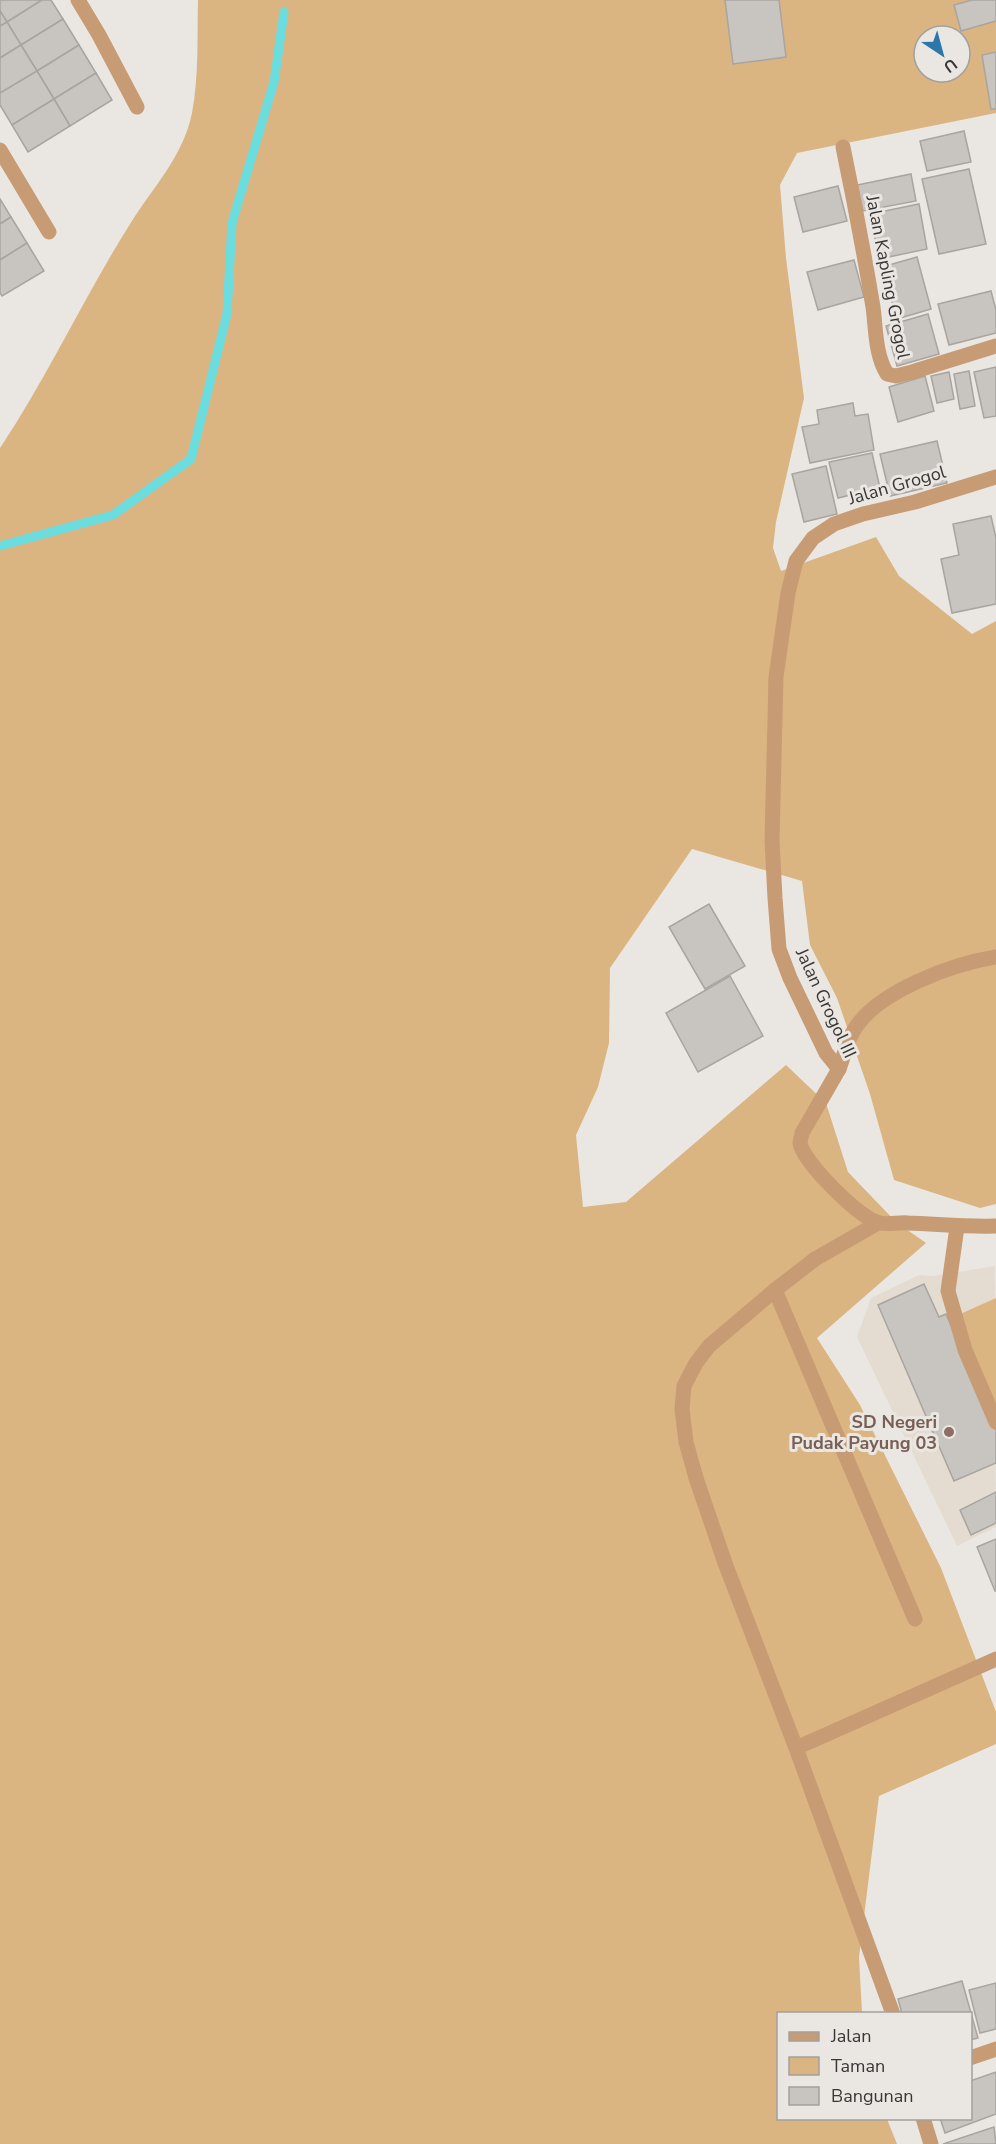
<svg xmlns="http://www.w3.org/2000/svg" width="996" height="2144" viewBox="0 0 996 2144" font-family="'Nunito Sans',sans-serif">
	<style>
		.built { fill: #e4dcd1 }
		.green { fill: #dbb581; fill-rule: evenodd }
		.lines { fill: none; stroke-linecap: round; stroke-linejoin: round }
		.stream { stroke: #6cddde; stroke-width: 9 }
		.building { fill: #c8c4c0; stroke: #a8a4a0; stroke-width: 1.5 }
		.minor { stroke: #c79c75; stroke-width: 15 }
		.education-dot { fill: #8d6e63; stroke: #eae7e2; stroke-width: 2 }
		.labels { text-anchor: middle; stroke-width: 6; stroke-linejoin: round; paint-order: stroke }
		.street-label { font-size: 18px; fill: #393736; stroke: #eae7e2 }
		.education-label { font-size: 18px; font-weight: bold; fill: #785e54; stroke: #eae7e2; text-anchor: end }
	</style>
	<rect width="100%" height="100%" fill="#eae7e2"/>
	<!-- built -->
	<polygon class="built" points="995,1266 996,1527 957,1546 857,1337 871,1298 919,1275 933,1276"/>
	<!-- green -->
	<g class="green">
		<path d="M 198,0 L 996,0 L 996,113 L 797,153 L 780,185 L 786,258 L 804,398 L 776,522 L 773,548 L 781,571 L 876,537 L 899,576 L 972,634 L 996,621 L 996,1204 L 980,1208 L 894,1180 L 870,1094 L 837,998 L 810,945 L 802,881 L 692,849 L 610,968 L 609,1043 L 598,1087 L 576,1135 L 583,1207 L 626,1202 L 786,1065 L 826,1103 L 848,1172 L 896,1222 L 926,1243 L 817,1338 L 860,1405 L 941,1568 L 996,1712 L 996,1744 L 879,1796 L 859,1957 L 862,2013 L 778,2014 L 778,2118 L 887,2119 L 897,2144 L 0,2144 L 0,448 C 48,376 84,297 130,224 C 153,187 183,157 192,113 C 199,77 197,37 198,0 ZM 924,36 L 960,36 L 960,72 L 924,72 Z"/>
		<polygon points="996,1298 996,1409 958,1315"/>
	</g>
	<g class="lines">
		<!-- stream -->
		<polyline class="stream" points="0,546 113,515 191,459 227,314 232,223 274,82 284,12"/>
	</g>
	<!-- building -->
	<g class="building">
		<polygon points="0,0 42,0 7,22 0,11"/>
		<polygon points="42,0 51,0 63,19 21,45 7,22"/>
		<polygon points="725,0 779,0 786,57 733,64"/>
		<polygon points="972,0 996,0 996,21 961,31 954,5"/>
		<polygon points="0,11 7,22 0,26"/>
		<polygon points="63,19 79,45 37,71 21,45"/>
		<polygon points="7,22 21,45 0,58 0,26"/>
		<polygon points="21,45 37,71 0,93 0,58"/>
		<polygon points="79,45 96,73 54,99 37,71"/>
		<polygon points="996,52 996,109 991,109 982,55"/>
		<polygon points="37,71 54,99 12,125 0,105 0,93"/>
		<polygon points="96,73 112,100 70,126 54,99"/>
		<polygon points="54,99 70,126 28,152 12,125"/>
		<polygon points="964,131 971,162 927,171 920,141"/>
		<polygon points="969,169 986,244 939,254 922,179"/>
		<polygon points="911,174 916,201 863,211 857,185"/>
		<polygon points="838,186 847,221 803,232 794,197"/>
		<polygon points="0,199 11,217 0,224"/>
		<polygon points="919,204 927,249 879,259 870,214"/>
		<polygon points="11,217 27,243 0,260 0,224"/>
		<polygon points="27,243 44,271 2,296 0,293 0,260"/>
		<polygon points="917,257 931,309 897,319 882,267"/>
		<polygon points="854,260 864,297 818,310 807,272"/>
		<polygon points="991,291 996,310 996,333 949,345 938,304"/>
		<polygon points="928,314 939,354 897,366 886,326"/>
		<polygon points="996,367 996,416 984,418 974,372"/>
		<polygon points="969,371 975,406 960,409 954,374"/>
		<polygon points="949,372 954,399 937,403 931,376"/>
		<polygon points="925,376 934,411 898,422 889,387"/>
		<polygon points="853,403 855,416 868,414 874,450 810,463 802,427 819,424 817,410"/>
		<polygon points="937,441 947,483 890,496 880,454"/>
		<polygon points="872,453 880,488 838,498 829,462"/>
		<polygon points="826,466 837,514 804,522 792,474"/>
		<polygon points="991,516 996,538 996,604 952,613 941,559 959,555 953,524"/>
		<polygon points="709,904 745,966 705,989 669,927"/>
		<polygon points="730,976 763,1036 698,1072 666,1013"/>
		<polygon points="924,1284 939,1317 946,1314 996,1431 996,1463 954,1481 878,1305"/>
		<polygon points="996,1492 996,1523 971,1535 960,1510"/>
		<polygon points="996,1539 996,1591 995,1591 977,1547"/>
		<polygon points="962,1981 978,2038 970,2040 970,2014 902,2014 898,1999"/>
		<polygon points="996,1983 996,2029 980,2033 969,1990"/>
		<polygon points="996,2072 996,2114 945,2133 940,2118 970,2118 970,2081"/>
		<polygon points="994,2127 996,2144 943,2144"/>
	</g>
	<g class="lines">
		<!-- minor -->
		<g class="minor">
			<polyline points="78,0 99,35 137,107"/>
			<path d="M 843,147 C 854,200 864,253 873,307 C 876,329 875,354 887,374 L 896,376 L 912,372 L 996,346"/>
			<polyline points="0,150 49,232"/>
			<path d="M 996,477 L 915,502 L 863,514 L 834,524 L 813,538 L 796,561 L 788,593 L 776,677 L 772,840 L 775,898 L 779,949 L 790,978 L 826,1053 L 839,1069 L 802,1133 C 802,1136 800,1139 800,1143 C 803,1162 861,1220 880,1223 C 889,1225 899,1222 908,1223 C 938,1224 966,1227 996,1226"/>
			<path d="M 839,1069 C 844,1056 847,1041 854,1030 C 877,991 953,964 996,957"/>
			<polyline points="957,1227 948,1291 965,1350 996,1422"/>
			<polyline points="775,1290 915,1619"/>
			<polyline points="796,1748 725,1563 696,1478 686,1442 682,1409 684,1386 696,1363 709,1346 775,1290 815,1259 878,1223"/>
			<polyline points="893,2014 796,1748 996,1659"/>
			<polyline points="970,2058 996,2049"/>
			<polyline points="923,2118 931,2144"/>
		</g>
	</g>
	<!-- markers -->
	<circle class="education-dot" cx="949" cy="1432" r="6"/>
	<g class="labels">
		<!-- street labels -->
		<g class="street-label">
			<text transform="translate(888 277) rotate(79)" y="6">Jalan Kapling Grogol</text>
			<text transform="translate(897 485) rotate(-16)" y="6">Jalan Grogol</text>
			<text transform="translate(826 1003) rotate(65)" y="6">Jalan Grogol III</text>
		</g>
		<!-- education labels -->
		<g class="education-label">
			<text x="937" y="1428">SD Negeri<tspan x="937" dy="21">Pudak Payung 03</tspan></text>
		</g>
	</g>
	<!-- legend -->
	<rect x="777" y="2012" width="195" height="108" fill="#eae7e2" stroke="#a3a19d" stroke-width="1.5"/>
	<rect x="789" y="2032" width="30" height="9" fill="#c79c75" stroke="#a3a19d" stroke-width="1.5"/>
	<text x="831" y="2042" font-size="18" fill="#393736">Jalan</text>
	<rect x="789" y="2057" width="30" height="18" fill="#dbb581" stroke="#a3a19d" stroke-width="1.5"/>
	<text x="831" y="2072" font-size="18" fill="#393736">Taman</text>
	<rect x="789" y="2087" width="30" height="18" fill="#c8c4c0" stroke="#a3a19d" stroke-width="1.5"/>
	<text x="831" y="2102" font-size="18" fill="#393736">Bangunan</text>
	<!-- north arrow -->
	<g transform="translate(942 54) rotate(144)"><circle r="28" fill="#eae7e2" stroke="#a3a19d" stroke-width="1.5"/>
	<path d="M0-4.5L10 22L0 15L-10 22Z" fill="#2c76a9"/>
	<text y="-9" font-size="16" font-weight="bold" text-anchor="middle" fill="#393736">U</text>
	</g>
</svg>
